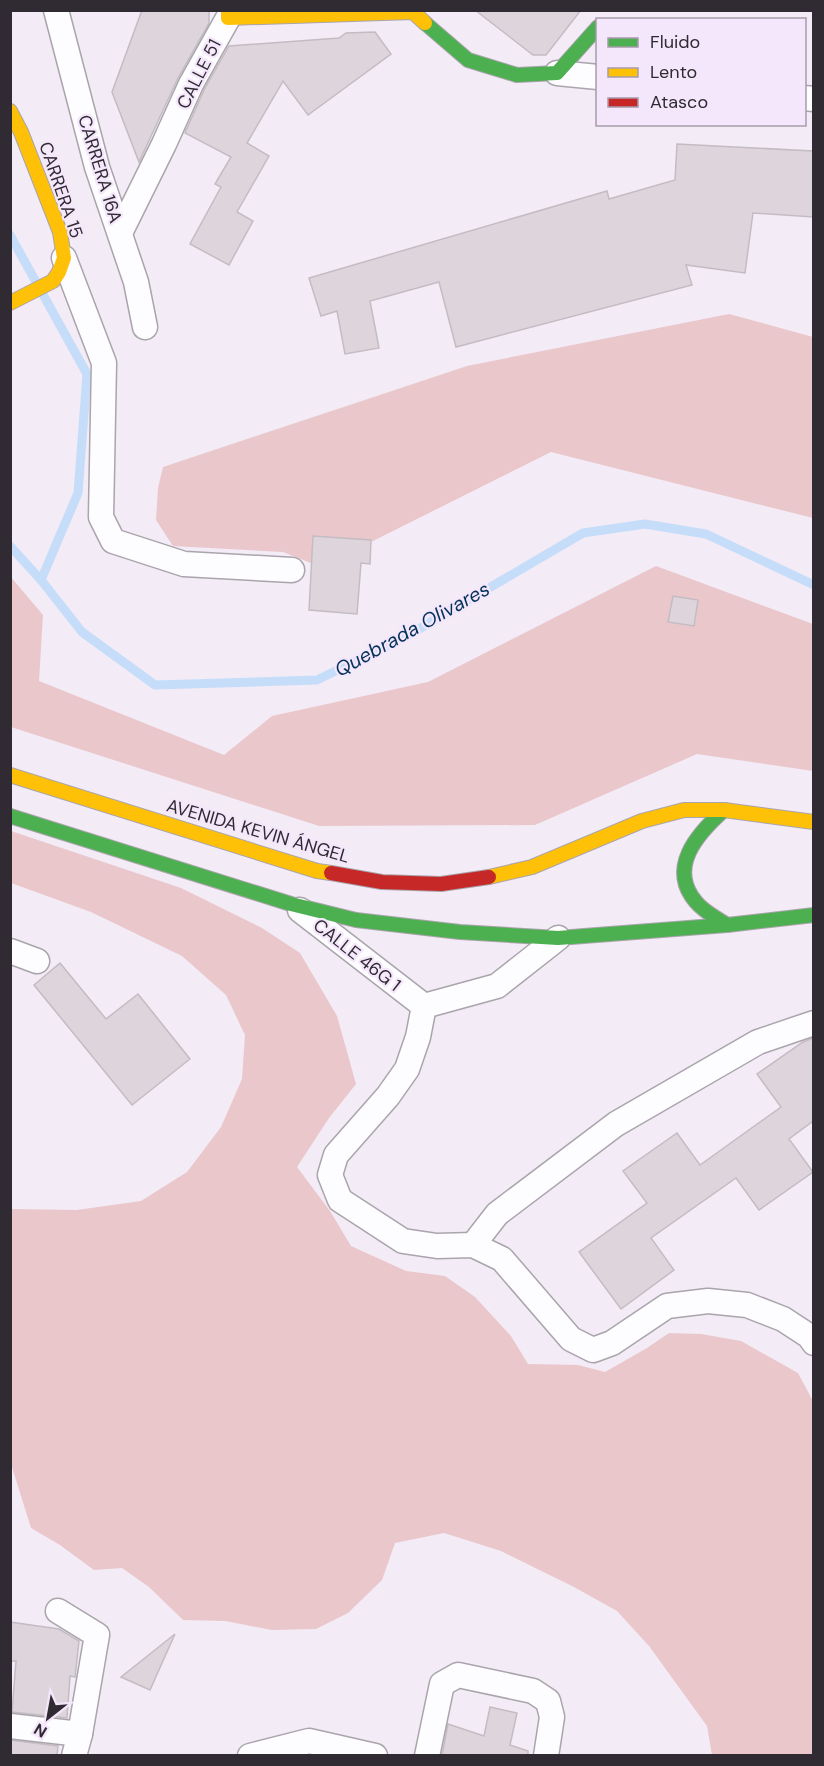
<svg xmlns="http://www.w3.org/2000/svg" width="824" height="1766" viewBox="0 0 824 1766" font-family="'DM Sans',sans-serif">
	<style>
		.green { fill: #eac7cb }
		.lines { fill: none; stroke-linecap: round; stroke-linejoin: round }
		.stream { stroke: #c6ddfa; stroke-width: 9 }
		.building { fill: #ded5dc; stroke: #c4bcc3; stroke-width: 1.5 }
		.street-casing { stroke: #aaa4ac; stroke-width: 27 }
		.fast-casing { stroke: #aaa4ac; stroke-width: 16 }
		.slow-casing { stroke: #aaa4ac; stroke-width: 16 }
		.jam-casing { stroke: #aaa4ac; stroke-width: 16 }
		.street { stroke: #fdfcfe; stroke-width: 24 }
		.fast { stroke: #4caf50; stroke-width: 14 }
		.slow { stroke: #ffc107; stroke-width: 14 }
		.jam { stroke: #c62828; stroke-width: 14 }
		.labels { text-anchor: middle; stroke-width: 4.5; stroke-linejoin: round; paint-order: stroke }
		.street-label { font-size: 18px; fill: #302b33; stroke: #f5e7fb }
		.water-label { font-size: 20px; font-style: italic; fill: #043259; stroke: #f5e7fb }
	</style>
	<rect width="100%" height="100%" fill="#f3ebf6"/>
	<!-- green -->
	<g class="green">
		<polygon points="729,314 813,337 813,518 551,452 321,567 283,552 173,546 156,520 158,488 163,467 467,366"/>
		<polygon points="656,566 813,624 813,771 697,754 535,825 319,826 11,727 10,576 43,615 39,681 224,755 272,716 428,682"/>
		<polygon points="11,831 181,888 262,928 300,953 337,1016 356,1084 329,1118 297,1167 330,1211 351,1246 406,1271 445,1276 475,1297 511,1336 528,1364 578,1365 605,1372 647,1348 669,1333 701,1334 741,1341 798,1373 814,1403 813,1755 712,1755 707,1726 649,1646 617,1611 574,1587 501,1551 444,1533 395,1543 382,1580 348,1613 316,1629 272,1630 225,1621 183,1620 149,1587 122,1568 94,1570 60,1545 31,1528 11,1464 11,1209 77,1210 141,1201 187,1172 221,1127 242,1079 245,1035 226,995 182,956 91,912 11,883"/>
	</g>
	<g class="lines">
		<!-- stream -->
		<g class="stream">
			<polyline points="10,235 87,374 78,493 41,580"/>
			<polyline points="10,546 41,580 82,632 155,685 317,680 407,636 583,533 645,524 706,534 814,585"/>
		</g>
	</g>
	<!-- building -->
	<g class="building">
		<polygon points="142,10 209,10 209,23 178,78 139,162 112,92"/>
		<polygon points="475,10 581,10 546,55 533,55"/>
		<polygon points="375,32 391,54 308,115 283,81 247,143 269,156 237,212 253,221 229,265 190,244 221,187 215,184 231,157 185,133 204,90 229,46 339,38 346,33"/>
		<polygon points="677,144 813,151 813,217 753,213 745,273 686,265 692,285 456,347 439,282 370,301 379,348 345,354 337,311 321,316 309,278 607,191 609,199 675,180"/>
		<polygon points="313,536 371,540 370,564 361,563 357,614 309,610"/>
		<polygon points="673,596 698,600 694,626 668,622"/>
		<polygon points="60,963 106,1019 138,994 190,1059 132,1105 34,985"/>
		<polygon points="813,1038 813,1121 789,1139 813,1172 759,1210 736,1178 651,1238 674,1270 621,1309 579,1252 647,1203 623,1171 677,1133 700,1165 781,1107 757,1074 803,1042"/>
		<polygon points="10,1622 59,1629 79,1641 75,1677 70,1676 67,1718 12,1712 16,1661 10,1661"/>
		<polygon points="175,1634 150,1690 121,1677"/>
		<polygon points="490,1707 517,1713 510,1745 528,1751 528,1755 442,1755 448,1724 484,1736"/>
		<polygon points="10,1740 58,1746 57,1755 10,1755"/>
	</g>
	<g class="lines">
		<defs>
			<g id="street">
				<polyline points="56,10 97,167 136,282 145,327"/>
				<polyline points="557,73 598,77"/>
				<polyline points="804,98 814,99"/>
				<polyline points="120,233 164,144 191,84 228,18"/>
				<polyline points="64,258 104,363 101,517 113,541 184,564 292,570"/>
				<polyline points="300,910 424,1006"/>
				<polyline points="10,951 37,961"/>
				<polyline points="424,1006 418,1037 407,1069 388,1096 336,1155 330,1175 340,1200 403,1241 437,1246 473,1245 502,1259 571,1339 593,1350 612,1343 667,1306 708,1301 747,1305 783,1319 809,1336 814,1343"/>
				<polyline points="424,1006 497,986 558,938"/>
				<polyline points="473,1245 497,1214 616,1124 758,1042 814,1023"/>
				<polyline points="58,1611 97,1635 80,1734 74,1756"/>
				<polyline points="10,1726 80,1734"/>
				<polyline points="250,1756 309,1741 375,1756"/>
				<polyline points="427,1756 442,1684 458,1675 533,1691 548,1701 552,1717 546,1756"/>
			</g>
			<g id="fast">
				<polyline points="425,23 468,60 517,75 557,73 598,27"/>
				<path d="M 724,810 C 697,834 667,868 696,902 C 704,912 717,918 727,925"/>
				<polyline points="10,816 291,904 356,920 460,932 558,938 727,925 814,915"/>
			</g>
			<g id="slow">
				<polyline points="228,10 228,18 413,12 425,23"/>
				<polyline points="10,111 21,132 60,232 64,258 59,272 53,281 10,303"/>
				<polyline points="10,775 317,871 331,873"/>
				<polyline points="489,877 532,867 642,821 684,810 724,810 814,822"/>
			</g>
			<polyline id="jam" points="331,873 382,882 441,884 489,877"/>
		</defs>
		<!-- street casing -->
		<use href="#street" class="street-casing"/>
		<!-- fast casing -->
		<use href="#fast" class="fast-casing"/>
		<!-- slow casing -->
		<use href="#slow" class="slow-casing"/>
		<!-- jam casing -->
		<use href="#jam" class="jam-casing"/>
		<!-- street -->
		<use href="#street" class="street"/>
		<!-- fast -->
		<use href="#fast" class="fast"/>
		<!-- slow -->
		<use href="#slow" class="slow"/>
		<!-- jam -->
		<use href="#jam" class="jam"/>
	</g>
	<g class="labels">
		<!-- street labels -->
		<g class="street-label">
			<text transform="translate(199 74) rotate(-63)" y="6">CALLE 51</text>
			<text transform="translate(100 169) rotate(73)" y="6">CARRERA 16A</text>
			<text transform="translate(61 190) rotate(71)" y="6">CARRERA 15</text>
			<text transform="translate(258 831) rotate(16)" y="6">AVENIDA KEVIN ÁNGEL</text>
			<text transform="translate(357 955) rotate(38)" y="6">CALLE 46G 1</text>
		</g>
		<!-- water labels -->
		<g class="water-label">
			<text transform="translate(412 629) rotate(-29)" y="7">Quebrada Olivares</text>
		</g>
	</g>
	<!-- border -->
	<rect width="824" height="1766" fill="none" stroke="#302b33" stroke-width="24"/>
	<!-- legend -->
	<rect x="596" y="18" width="210" height="108" fill="#f5e7fb" stroke="#a69cab" stroke-width="1.5"/>
	<rect x="608" y="38" width="30" height="9" fill="#4caf50" stroke="#a69cab" stroke-width="1.5"/>
	<text x="650" y="48" font-size="18" fill="#302b33">Fluido</text>
	<rect x="608" y="68" width="30" height="9" fill="#ffc107" stroke="#a69cab" stroke-width="1.5"/>
	<text x="650" y="78" font-size="18" fill="#302b33">Lento</text>
	<rect x="608" y="98" width="30" height="9" fill="#c62828" stroke="#a69cab" stroke-width="1.5"/>
	<text x="650" y="108" font-size="18" fill="#302b33">Atasco</text>
	<!-- north arrow -->
	<g transform="translate(48 1718) rotate(211)" stroke="#f5e7fb" stroke-width="4.5" paint-order="stroke">
	<path d="M0-4.5L10 22L0 15L-10 22Z" fill="#302b33"/>
	<text y="-9" font-size="16" font-weight="bold" text-anchor="middle" fill="#302b33">N</text>
	</g>
</svg>
